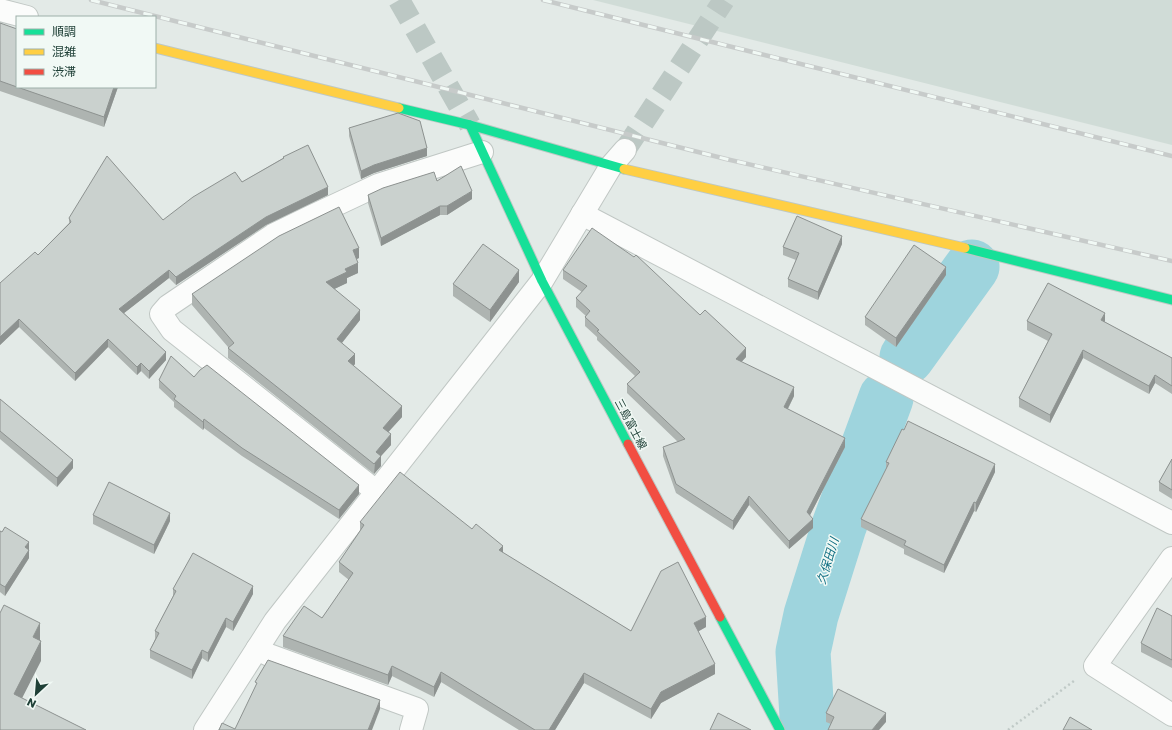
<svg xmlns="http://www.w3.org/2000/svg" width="1172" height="730" viewBox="0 0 1172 730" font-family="Poppins,'Noto Sans JP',sans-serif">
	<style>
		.built { fill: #d0dcd7 }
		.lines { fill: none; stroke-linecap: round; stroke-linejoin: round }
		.river { stroke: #9ed4dd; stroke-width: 55 }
		.street-tunnel { stroke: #bcc8c4; stroke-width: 22; stroke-dasharray: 22 11; stroke-linecap: butt }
		.primary-tunnel { stroke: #bcc8c4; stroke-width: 22; stroke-dasharray: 22 11; stroke-linecap: butt }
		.street-casing { stroke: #c0c7c4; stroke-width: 24 }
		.fast-casing { stroke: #bec8c4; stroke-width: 11 }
		.slow-casing { stroke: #bec8c4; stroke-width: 11 }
		.jam-casing { stroke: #bec8c4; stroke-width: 11 }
		.path { stroke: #c0cac7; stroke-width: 2.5; stroke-dasharray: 2 3; stroke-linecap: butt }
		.street { stroke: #fbfcfb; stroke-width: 22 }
		.fast { stroke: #16e098; stroke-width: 9 }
		.slow { stroke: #ffcf43; stroke-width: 9 }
		.jam { stroke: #f24e42; stroke-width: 9 }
		.rail-casing { stroke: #c7cbca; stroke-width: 4.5 }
		.rail { stroke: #f1f9f5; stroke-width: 3; stroke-dasharray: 9; stroke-linecap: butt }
		.wall { fill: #aeb4b1 }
		.shaded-wall { fill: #8d9290 }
		.building { fill: #cad1ce; stroke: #8d9290 }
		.labels { text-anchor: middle; stroke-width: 3; stroke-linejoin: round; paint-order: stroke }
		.street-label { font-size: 11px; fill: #1f4037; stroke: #f1f9f5 }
		.water-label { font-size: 12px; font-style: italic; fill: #116f83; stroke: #f1f9f5 }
	</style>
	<rect width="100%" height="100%" fill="#e3eae7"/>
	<!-- built -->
	<polygon class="built" points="593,0 1172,0 1172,145"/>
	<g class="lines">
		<!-- river -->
		<g class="river">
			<polyline points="907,357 972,267"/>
			<polyline points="806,730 807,716 803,652 811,615 839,526 886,398"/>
		</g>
		<!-- street-tunnel -->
		<polyline class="street-tunnel" points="625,150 724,0"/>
		<!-- primary-tunnel -->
		<polyline class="primary-tunnel" points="399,0 470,125"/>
		<defs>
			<g id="street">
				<polyline points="0,10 27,17"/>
				<polyline points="582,214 1172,523"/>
				<polyline points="377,492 172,330 161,314 168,306 273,235 310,217 378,185 482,152"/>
				<polyline points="1172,558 1095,666 1172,715"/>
				<polyline points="257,649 269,655 417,709 411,730"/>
				<polyline points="205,730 275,621 542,281 611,166 625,150"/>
			</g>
			<g id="fast">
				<polyline points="399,108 470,125 624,169"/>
				<polyline points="470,125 542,281 628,444"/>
				<polyline points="965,248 1172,300"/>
				<polyline points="720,617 780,730"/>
			</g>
			<g id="slow">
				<polyline points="155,48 399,108"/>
				<polyline points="624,169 965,248"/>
			</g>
			<polyline id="jam" points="628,444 720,617"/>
		</defs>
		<!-- street casing -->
		<use href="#street" class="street-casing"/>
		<!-- fast casing -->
		<use href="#fast" class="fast-casing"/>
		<!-- slow casing -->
		<use href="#slow" class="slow-casing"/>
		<!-- jam casing -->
		<use href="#jam" class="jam-casing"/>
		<!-- path -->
		<polyline class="path" points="1008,730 1074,681"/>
		<!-- street -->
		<use href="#street" class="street"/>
		<!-- fast -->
		<use href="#fast" class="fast"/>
		<!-- slow -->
		<use href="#slow" class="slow"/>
		<!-- jam -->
		<use href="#jam" class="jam"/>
		<defs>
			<g id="rail">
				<polyline points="91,0 726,159 1172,261"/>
				<polyline points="543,0 1172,156"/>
			</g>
		</defs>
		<!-- rail casing -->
		<use href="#rail" class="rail-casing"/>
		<!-- rail -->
		<use href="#rail" class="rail"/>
	</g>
	<!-- wall -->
	<g class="wall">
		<polygon points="0,23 17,87 118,87 104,127 0,91"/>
		<polygon points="349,128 427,156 374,173 361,179 349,136"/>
		<polygon points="283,157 328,195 266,225 176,285 169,278 124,313 166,360 149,379 141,371 137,375 108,347 75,381 19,327 0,345 0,283 38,255 69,223 69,218 163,220 242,182 283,158"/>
		<polygon points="437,181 472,199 447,215 440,215 381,246 368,203 368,195"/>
		<polygon points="842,244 818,300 788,287 788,279 796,260 783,255 783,247"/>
		<polygon points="359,258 357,259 358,273 347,278 347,283 334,289 360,320 342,343 355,364 353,366 402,417 388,432 391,445 381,456 381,466 374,474 228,358 228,347 192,305 192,294"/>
		<polygon points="563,270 700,315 746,357 741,362 794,396 788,409 845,447 810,515 813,528 789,549 749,505 733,530 676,493 663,456 663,447 678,442 627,393 627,384 635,376 597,340 597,337 585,326 585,317 586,316 576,307 576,298 582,292 563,279"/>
		<polygon points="946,275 896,347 865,325 865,317"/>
		<polygon points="519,282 490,322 453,296 453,284"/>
		<polygon points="1027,321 1105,321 1105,322 1172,358 1172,394 1155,383 1149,394 1083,358 1050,423 1019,407 1019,398 1048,341 1027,330"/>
		<polygon points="194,377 359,494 339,519 242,456 204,428 203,430 174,407 174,402 159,388 159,380"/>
		<polygon points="0,399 73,468 57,487 0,439"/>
		<polygon points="1172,459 1172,499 1159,491 1159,482"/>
		<polygon points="886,462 995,472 976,512 974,511 944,573 904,554 904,549 861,527 861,519 886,469"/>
		<polygon points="93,515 170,521 154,554 93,524"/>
		<polygon points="360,522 472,529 503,553 631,631 706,627 698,631 715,674 661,703 651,719 584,683 555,730 519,730 441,682 434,697 392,676 388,685 283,647 283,636 322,618 349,580 339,572 339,562 360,531"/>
		<polygon points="0,531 29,549 29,558 5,596 0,592"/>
		<polygon points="173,589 253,594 233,631 226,627 208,662 202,658 192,679 150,658 150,650 155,639 155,631 173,596"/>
		<polygon points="1172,616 1172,668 1141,652 1141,643"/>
		<polygon points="826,713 886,722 831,724 826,722"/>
	</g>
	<!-- shaded-wall -->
	<g class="shaded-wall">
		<polygon points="114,87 118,87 104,127 104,117"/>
		<polygon points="427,148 427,156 374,173 361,179 361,171 374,165"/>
		<polygon points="328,187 328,195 266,225 176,285 176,277 266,217"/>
		<polygon points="472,191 472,199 447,215 447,206"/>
		<polygon points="440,206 440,215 381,246 381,238"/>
		<polygon points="842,236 842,244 818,300 818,292"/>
		<polygon points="359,248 359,258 353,261 353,250"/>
		<polygon points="358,263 358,273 347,278 347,283 326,293 326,282 345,269"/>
		<polygon points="946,267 946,275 896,347 896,338"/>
		<polygon points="169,270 169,278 119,317 119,309"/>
		<polygon points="519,270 519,282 490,322 490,310"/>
		<polygon points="360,310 360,320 337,349 337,339"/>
		<polygon points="1105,313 1105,321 1101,328 1101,320"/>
		<polygon points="19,319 19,327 0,345 0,337"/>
		<polygon points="108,339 108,347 75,381 75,373"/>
		<polygon points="746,348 746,357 736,368 736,359"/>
		<polygon points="1083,350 1083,358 1050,423 1050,415"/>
		<polygon points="166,352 166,360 149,379 149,371"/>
		<polygon points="355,354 355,364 348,372 348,361"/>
		<polygon points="141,363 141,371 137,375 137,367"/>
		<polygon points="1155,375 1155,383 1149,394 1149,386"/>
		<polygon points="794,387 794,396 784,416 784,407"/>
		<polygon points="402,406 402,417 383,438 383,428"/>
		<polygon points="204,419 204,428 203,430 203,422"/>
		<polygon points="391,434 391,445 381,456 381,466 374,474 376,452"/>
		<polygon points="845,438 845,447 807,521 807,512"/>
		<polygon points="73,460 73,468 57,487 57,478"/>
		<polygon points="995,464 995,472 976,512 976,503"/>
		<polygon points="359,485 359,494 339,519 339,510"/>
		<polygon points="749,496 749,505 733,530 733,521"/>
		<polygon points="974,502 974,511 944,573 944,565"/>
		<polygon points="170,513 170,521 154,554 154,545"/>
		<polygon points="813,519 813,528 789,549 789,541"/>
		<polygon points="29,542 29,558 5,596 5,587 25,547"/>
		<polygon points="503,546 503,556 499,550"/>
		<polygon points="253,586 253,594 233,631 233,622"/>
		<polygon points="706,617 706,627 694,634 694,623"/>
		<polygon points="226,618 226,627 208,662 208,653"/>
		<polygon points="40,623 40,643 41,641 41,661 14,714 14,694 33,637"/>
		<polygon points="202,650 202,658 192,679 192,670"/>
		<polygon points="715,664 715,674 661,703 651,719 651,709 661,692"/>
		<polygon points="392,666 392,676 388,685 388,675"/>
		<polygon points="441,672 441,682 434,697 434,687"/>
		<polygon points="584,673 584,683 555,730 549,730"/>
		<polygon points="380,700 380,709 372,730 368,730"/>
		<polygon points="886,713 886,722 879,730 872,730"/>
	</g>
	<!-- building -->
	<g class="building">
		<polygon points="0,23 17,29 17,87 0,81"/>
		<polygon points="17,87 114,87 104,117"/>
		<polygon points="398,113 420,121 427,148 374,165 361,171 349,128"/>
		<polygon points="308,145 328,187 266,217 176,277 169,270 119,309 166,352 149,371 141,363 137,367 108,339 75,373 19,319 0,337 0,283 35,252 38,255 71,222 69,218 107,156 163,220 193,197 235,172 242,182 284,158 283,157"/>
		<polygon points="461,166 472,191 447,206 440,206 381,238 368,195 383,188 434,172 437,181"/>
		<polygon points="339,207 359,248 353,250 358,263 345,269 347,272 326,282 360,310 337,339 355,354 348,361 402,406 383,428 391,434 376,452 381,456 374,464 228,348 234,343 192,294 279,236"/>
		<polygon points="797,216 842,236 818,292 788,279 799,253 783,247"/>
		<polygon points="592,228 634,257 636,255 700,315 705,310 746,348 736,359 794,387 784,407 845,438 807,512 813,519 789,541 749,496 733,521 676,484 663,447 685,439 627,384 640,372 597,331 599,330 585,317 590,311 576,298 587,286 563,270"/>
		<polygon points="483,244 519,270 490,310 453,284"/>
		<polygon points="914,245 946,267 896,338 865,317"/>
		<polygon points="1048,283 1105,313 1101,320 1172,358 1172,386 1155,375 1149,386 1083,350 1050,415 1019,398 1052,334 1027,321"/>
		<polygon points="171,356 194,377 200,370 207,365 359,485 339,510 242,448 204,419 203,422 174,399 176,396 159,380"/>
		<polygon points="0,399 73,460 57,478 0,431"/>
		<polygon points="908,421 995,464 976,503 974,502 944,565 904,545 906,541 861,519 889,463 886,462 902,429 904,430"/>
		<polygon points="1172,459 1172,490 1159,482"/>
		<polygon points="400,472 472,529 476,524 503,546 499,550 631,631 661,571 678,562 706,617 694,623 715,664 661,692 651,709 584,673 549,730 535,730 441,672 434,687 392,666 388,675 283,636 304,606 322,618 353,573 339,562 364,525 360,522"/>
		<polygon points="109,482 170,513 154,545 93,515"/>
		<polygon points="5,527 29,542 25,547 29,550 5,587 0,584 0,531 2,532"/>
		<polygon points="193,553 253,586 233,622 226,618 208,653 202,650 192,670 150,650 159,633 155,631 176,591 173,589"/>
		<polygon points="4,605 40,623 33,637 41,641 14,694 86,730 0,730 0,613"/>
		<polygon points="1157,608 1172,616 1172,660 1141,643"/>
		<polygon points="268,660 380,700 368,730 219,730 222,723 235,729 257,683 255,682"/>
		<polygon points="838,689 886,713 872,730 828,730 834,717 826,713"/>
		<polygon points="718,713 751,730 710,730"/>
		<polygon points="1070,717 1092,730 1063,730"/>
	</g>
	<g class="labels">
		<!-- street labels -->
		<g class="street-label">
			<text transform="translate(631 424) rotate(62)" y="4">三島富士線</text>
		</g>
		<!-- water labels -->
		<g class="water-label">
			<text transform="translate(828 561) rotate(-73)" y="4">久保田川</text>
		</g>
	</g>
	<!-- legend -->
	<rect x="16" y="16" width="140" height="72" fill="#f1f9f5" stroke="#9dafa9"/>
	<rect x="24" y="29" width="20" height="6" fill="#16e098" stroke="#9dafa9"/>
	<text x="52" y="36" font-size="12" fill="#1f4037">順調</text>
	<rect x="24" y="49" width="20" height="6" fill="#ffcf43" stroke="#9dafa9"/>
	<text x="52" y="56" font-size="12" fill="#1f4037">混雑</text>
	<rect x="24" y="69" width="20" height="6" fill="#f24e42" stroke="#9dafa9"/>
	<text x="52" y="76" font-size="12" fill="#1f4037">渋滞</text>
	<!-- north arrow -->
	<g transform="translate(36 694) rotate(206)" stroke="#f1f9f5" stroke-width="3" paint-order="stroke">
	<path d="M0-3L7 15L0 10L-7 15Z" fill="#1f4037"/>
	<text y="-6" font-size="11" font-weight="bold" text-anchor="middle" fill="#1f4037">N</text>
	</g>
</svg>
